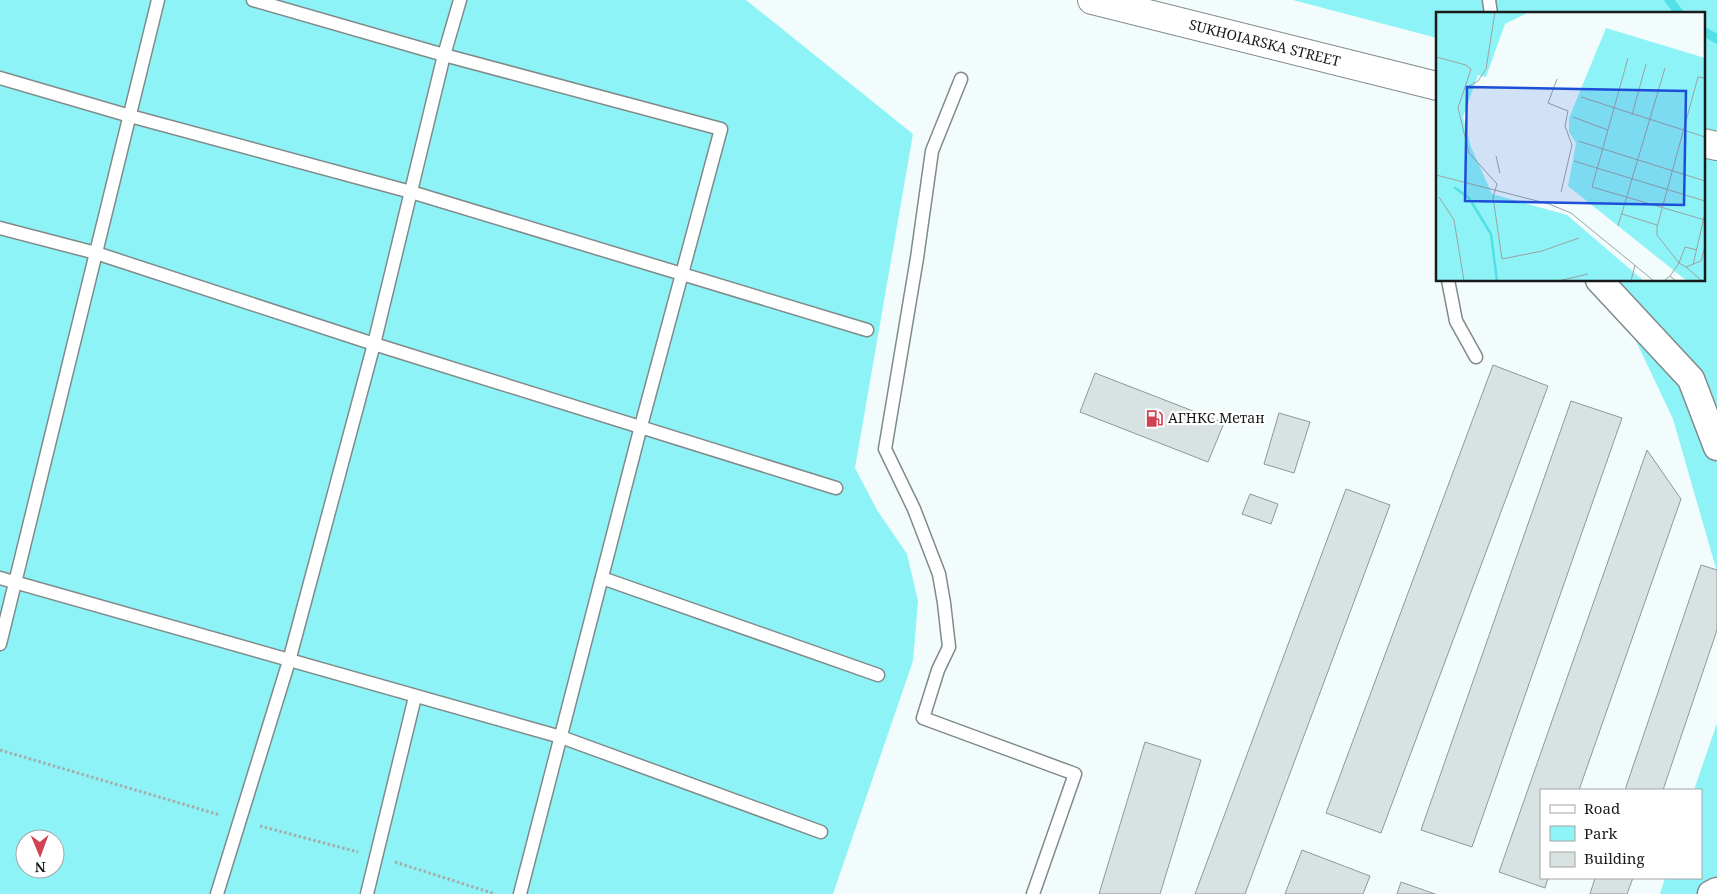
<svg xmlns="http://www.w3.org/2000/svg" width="1717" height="894" viewBox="0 0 1717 894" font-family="'Noto Serif',serif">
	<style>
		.green { fill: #8ef3f6; fill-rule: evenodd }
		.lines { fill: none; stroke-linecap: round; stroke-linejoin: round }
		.stream { stroke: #50e0e5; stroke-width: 9 }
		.building { fill: #d9e2e2; stroke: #8f9898 }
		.lane-casing { stroke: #818a8a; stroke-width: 15 }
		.street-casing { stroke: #818a8a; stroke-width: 29 }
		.secondary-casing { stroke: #818a8a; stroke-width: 30 }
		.path { stroke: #a4acac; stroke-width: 3; stroke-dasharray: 2.5 2.5; stroke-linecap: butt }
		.lane { stroke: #fff; stroke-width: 12 }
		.street { stroke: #fff; stroke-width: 26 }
		.secondary { stroke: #fff; stroke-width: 28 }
		.labels { text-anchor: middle; stroke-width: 4.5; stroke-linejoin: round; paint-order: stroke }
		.street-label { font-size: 14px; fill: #181b1b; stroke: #fff }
		.poi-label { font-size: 14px; fill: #181b1b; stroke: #fff; text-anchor: start }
		.inset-river { fill: none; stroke: #50e0e5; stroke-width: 2.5 }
		.inset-road { fill: none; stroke: #9ba2a2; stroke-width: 1 }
		.view { fill: #1d4ed8; fill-opacity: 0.15; stroke: #1d4ed8; stroke-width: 2.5 }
		.inset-edge { fill: none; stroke: #181b1b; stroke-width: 2.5 }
	</style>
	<rect width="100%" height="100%" fill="#f2fcfc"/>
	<!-- green -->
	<g class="green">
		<path d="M 0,0 L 746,0 L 913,134 L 855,468 L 877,510 L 907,554 L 918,601 L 913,661 L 833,894 L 0,894 ZM 25,839 L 55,839 L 55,869 L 25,869 Z"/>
		<polygon points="1293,0 1717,0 1717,572 1673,419 1607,280 1703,280 1703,14 1437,14 1437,38"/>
		<polygon points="1717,723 1717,894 1660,894 1665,878 1701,878 1701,790 1694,790"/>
	</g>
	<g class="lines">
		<!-- stream -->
		<g class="stream">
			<polyline points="1669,0 1680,14"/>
			<polyline points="1703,31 1717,39"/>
		</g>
	</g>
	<!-- building -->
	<g class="building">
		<polygon points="1493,365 1548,386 1381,833 1326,813"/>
		<polygon points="1095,373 1224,423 1208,462 1080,412"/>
		<polygon points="1571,401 1622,418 1472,847 1421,830"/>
		<polygon points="1279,413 1310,422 1294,473 1264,464"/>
		<polygon points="1647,450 1681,499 1579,790 1541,790 1541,878 1548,878 1545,888 1499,872"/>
		<polygon points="1346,489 1390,505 1245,894 1195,894"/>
		<polygon points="1250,494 1278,504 1271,524 1242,514"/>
		<polygon points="1701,565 1717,570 1717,630 1663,790 1625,790"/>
		<polygon points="1145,742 1201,760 1160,894 1099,894"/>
		<polygon points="1302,850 1370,876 1363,894 1285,894"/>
		<polygon points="1595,878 1633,878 1627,894 1590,894"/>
		<polygon points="1401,882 1435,894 1397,894"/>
	</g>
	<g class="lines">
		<defs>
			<g id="lane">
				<polyline points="253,0 444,55 721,129 641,426 520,894"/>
				<polyline points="1489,0 1491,14"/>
				<polyline points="0,78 130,116 411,192 867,330"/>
				<polyline points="961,79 932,151 917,258 885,449 914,509 939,574 944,603 949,647 938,670 923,718 1075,774 1033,894"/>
				<polyline points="0,228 96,253 374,344 836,488"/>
				<polyline points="1448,280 1456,321 1476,357"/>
				<polyline points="0,578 561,737 821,832"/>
				<polyline points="602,578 878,675"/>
				<polyline points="0,644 158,0"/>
				<polyline points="217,894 289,661 374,344 444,55 460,0"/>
				<polyline points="367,894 415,697"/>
			</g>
			<g id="street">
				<polyline points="1599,280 1691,379 1717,447"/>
				<polyline points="1711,894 1717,891"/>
			</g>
			<g id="secondary">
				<path id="s1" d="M 1092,0 L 1437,86"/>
				<polyline points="1703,143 1717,146"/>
			</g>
		</defs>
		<!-- lane casing -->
		<use href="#lane" class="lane-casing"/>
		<!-- street casing -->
		<use href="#street" class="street-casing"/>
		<!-- secondary casing -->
		<use href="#secondary" class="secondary-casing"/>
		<!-- path -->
		<g class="path">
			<polyline points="0,750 220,815"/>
			<polyline points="260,826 358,852"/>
			<polyline points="395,862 495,894"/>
		</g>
		<!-- lane -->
		<use href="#lane" class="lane"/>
		<!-- street -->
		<use href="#street" class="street"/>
		<!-- secondary -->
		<use href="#secondary" class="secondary"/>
	</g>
	<!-- icons -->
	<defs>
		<symbol id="fuel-bare" viewBox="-9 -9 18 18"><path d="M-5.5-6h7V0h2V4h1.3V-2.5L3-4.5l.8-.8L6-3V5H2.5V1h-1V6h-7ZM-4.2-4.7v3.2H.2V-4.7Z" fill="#d34252" stroke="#fff" stroke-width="2.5" paint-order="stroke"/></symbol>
	</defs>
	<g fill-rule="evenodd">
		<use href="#fuel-bare" x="1142" y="406" width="25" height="25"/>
	</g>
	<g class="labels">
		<!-- street labels -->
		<g class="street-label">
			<text dy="5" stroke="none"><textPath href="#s1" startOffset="178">SUKHOIARSKA STREET</textPath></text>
		</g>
		<!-- poi labels -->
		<g class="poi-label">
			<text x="1168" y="423">АГНКС Метан</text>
		</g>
	</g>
	<!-- overview -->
	<g transform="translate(1436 12)">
		<rect width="269" height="269" fill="#f2fcfc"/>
		<path d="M 0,0 L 93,0 L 69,12 L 50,65 L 42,63 L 27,105 L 35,135 L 56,182 L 131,203 L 208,269 L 0,269 ZM 170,16 L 269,46 L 269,269 L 251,269 L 132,174 L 140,131 L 133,120 L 133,106 Z" fill="#8ef3f6"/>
		<path class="inset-river" d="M 18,175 L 33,186 L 55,222 L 61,269"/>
		<path class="inset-road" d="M 0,45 L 30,53 L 35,57 L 22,96 L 33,141 L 61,172 L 57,185 L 66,247 L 106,239 L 143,226M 192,46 L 156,175 L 269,208M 121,67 L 112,91 L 132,99 L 129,114 L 136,133 L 125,180M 28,77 L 42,69 L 50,57 L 59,0M 145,85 L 269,125M 196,103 L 210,52M 137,105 L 172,118M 142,129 L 269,169M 60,144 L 64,161M 138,149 L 269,189M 0,163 L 113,192 L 135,201 L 218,269M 3,185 L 18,208 L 28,269M 186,202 L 221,213M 182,214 L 229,56M 243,251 L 221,223 L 221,215 L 262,65 L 269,66M 243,251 L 249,235 L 261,238M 257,253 L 269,201M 250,255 L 266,269M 234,264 L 243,251 L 250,255 L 265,249 L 269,234M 122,269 L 152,262M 195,269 L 199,253M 228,269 L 234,264 L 240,269"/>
		<path class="view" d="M 31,75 L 250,79 L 248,193 L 29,189 Z"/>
		<rect width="269" height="269" class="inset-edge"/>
	</g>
	<!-- legend -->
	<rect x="1540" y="789" width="162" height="90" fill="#ffffff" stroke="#a3a4a4"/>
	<rect x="1550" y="805" width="25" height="8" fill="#ffffff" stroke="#a3a4a4"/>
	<text x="1584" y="814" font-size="15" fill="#181b1b">Road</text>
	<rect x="1550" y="826" width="25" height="15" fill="#8ef3f6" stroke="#a3a4a4"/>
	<text x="1584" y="839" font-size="15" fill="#181b1b">Park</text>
	<rect x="1550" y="852" width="25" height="15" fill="#d9e2e2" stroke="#a3a4a4"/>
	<text x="1584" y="864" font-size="15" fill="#181b1b">Building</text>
	<!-- north arrow -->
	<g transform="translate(40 854) rotate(179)"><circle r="24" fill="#ffffff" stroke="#a3a4a4"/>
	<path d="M0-4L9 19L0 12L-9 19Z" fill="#d34252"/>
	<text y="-8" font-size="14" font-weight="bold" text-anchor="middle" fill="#181b1b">N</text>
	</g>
</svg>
